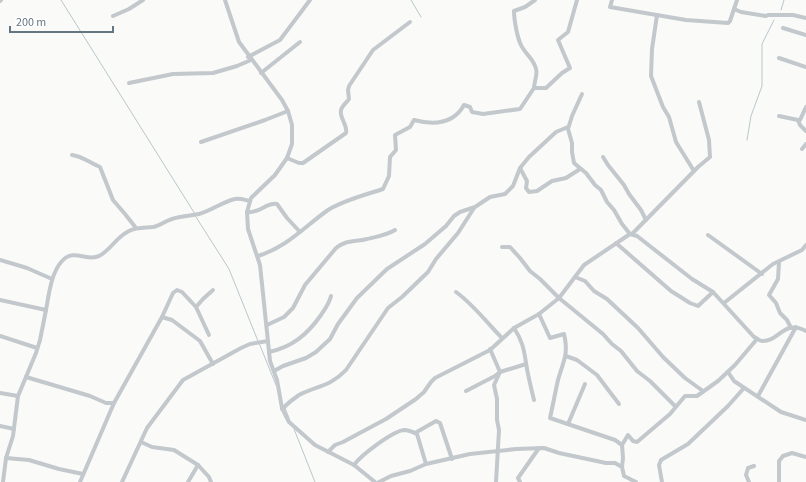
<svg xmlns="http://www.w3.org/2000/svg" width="806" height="482" viewBox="0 0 806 482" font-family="'Source Sans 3',sans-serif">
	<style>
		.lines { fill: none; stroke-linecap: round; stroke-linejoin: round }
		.stream { stroke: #bbc7cb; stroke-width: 1 }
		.minor { stroke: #c3c8cc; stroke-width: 4 }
	</style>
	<rect width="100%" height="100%" fill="#fafaf8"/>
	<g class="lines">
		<!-- stream -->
		<g class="stream">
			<polyline points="61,0 195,214"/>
			<polyline points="411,0 421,17"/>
			<polyline points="781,10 784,0"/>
			<polyline points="747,140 751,116 762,86 762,44 774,20"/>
			<polyline points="196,217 229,269 258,341"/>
			<polyline points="259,343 276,385"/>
			<polyline points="285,408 289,418"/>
			<polyline points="294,429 315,482"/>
		</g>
		<!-- minor -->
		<g class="minor">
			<polyline points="225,0 239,42 282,100 288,111 292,125 292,144 287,158 275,175 251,198 247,212 248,229 260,265 270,361 277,380 282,408 289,422 315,445 354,465 375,482"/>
			<polyline points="612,0 610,7 686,20 728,23 730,21 737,0"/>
			<polyline points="0,1 1,0"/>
			<polyline points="734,9 741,12 766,16 768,15 793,15 806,18"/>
			<polyline points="657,15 652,49 651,76 663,107 669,117 676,142 694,171"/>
			<polyline points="113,16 129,9 143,0"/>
			<polyline points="783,28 806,35"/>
			<polyline points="248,57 280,40 310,0"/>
			<polyline points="779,58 806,67"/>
			<polyline points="261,73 300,42"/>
			<polyline points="129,83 173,74 213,73 237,66 251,60"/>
			<path d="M 534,88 C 534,82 538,74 536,69 C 534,59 525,54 521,45 C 517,37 514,19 514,11 L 525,7 L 535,0"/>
			<polyline points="582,94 572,116 568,129 572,143 572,152 574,163 586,173 595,185 601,190 607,202 614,210 622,224 630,234"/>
			<polyline points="779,116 798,120 800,120 806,107"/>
			<polyline points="798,120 800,125 806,131"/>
			<polyline points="201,142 265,120 288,111"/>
			<polyline points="802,149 806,144"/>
			<path d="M 72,155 C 82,156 90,163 100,167 L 113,200 L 125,214 L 136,228"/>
			<polyline points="603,157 608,165 624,185 629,194 641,210 646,220"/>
			<path d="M 287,158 L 299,163 L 303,163 L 346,133 C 348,125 339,118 341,110 C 342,106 347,102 349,99 L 348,90 L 349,86 L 373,50 L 410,22"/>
			<polyline points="520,168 527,181 526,188 529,192 537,191 552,181 566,178 580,169"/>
			<path d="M 247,212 C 260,214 266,202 277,204 L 287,218 L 300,232"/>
			<polyline points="632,234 698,167 710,157 709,140 699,102"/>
			<polyline points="708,235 762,274"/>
			<polyline points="616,243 671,291 690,303 698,306 713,292"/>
			<polyline points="502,247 510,247 520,258 530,271 540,279 559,298 603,334 612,344 621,351 637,371 650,381 675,406"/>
			<path d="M 258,256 C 287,247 304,227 328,210 C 344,200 365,195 383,189 L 389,176 L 390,157 L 396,150 L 395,135 L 410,127 L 414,120 C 433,125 453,125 464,105 L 470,107 L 472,112 L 483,114 L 520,109 L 534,88 L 546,88 L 562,73 L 570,68 L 558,40 L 568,32 L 577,0"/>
			<polyline points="0,260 27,268 52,279"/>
			<polyline points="779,262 778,279 769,295 776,303 780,313 787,320 791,328"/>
			<polyline points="575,277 585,281 594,291 607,299 638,328 663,357 685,378 703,391"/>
			<path d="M 456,292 C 474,305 487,323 502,338"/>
			<path d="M 0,300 L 46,310 C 49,294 51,273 62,261 C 73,248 88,262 99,256 C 111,250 116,237 129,231 C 137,227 144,228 153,227 C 160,226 165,221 172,219 C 181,216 190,216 199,214 C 211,211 222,202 235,199 C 240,198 245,200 250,201"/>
			<polyline points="724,303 773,264 802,250 806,245"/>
			<path d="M 539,314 L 550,338 L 564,334 C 569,354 563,362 558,380 C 555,393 553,405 550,418 L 615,440 L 622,445 L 623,458 L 622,467"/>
			<polyline points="162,317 172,320 200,341 213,364"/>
			<path d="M 267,325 L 284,317 L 293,308 L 305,285 L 336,248 C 345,240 355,242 367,239 C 376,237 387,235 395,230"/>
			<path d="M 514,328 C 522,340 524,349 526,363 C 528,376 531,388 534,400"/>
			<polyline points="209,335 196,307 203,299 213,290"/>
			<polyline points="0,336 37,348"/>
			<polyline points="490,349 500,372 494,385 497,399 497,420 499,430 496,482"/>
			<path d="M 269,352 C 292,347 307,335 321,315 C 325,309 329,304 331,296"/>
			<polyline points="566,356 577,360 597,375 619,404"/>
			<polyline points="274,371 283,366 306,358 316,352 330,339 338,324 357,298 387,269 425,244 446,226 454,216 460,212 475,207 490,197 505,194 513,186 520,168 529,157 556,132 568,127"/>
			<polyline points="728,372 734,381 781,412 806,420"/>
			<polyline points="26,377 90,396 106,403 114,403"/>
			<polyline points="466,391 495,376 500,372 526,364"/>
			<polyline points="0,393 18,396"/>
			<polyline points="758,396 796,327"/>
			<path d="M 282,409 C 287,404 293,399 299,395 C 317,386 331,386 346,370 L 388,308 L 402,297 L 428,272 L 436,259 L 458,233 L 474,208"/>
			<polyline points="568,424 585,384"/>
			<polyline points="0,426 14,429"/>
			<polyline points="415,433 436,421 440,423 452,459"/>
			<polyline points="141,442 152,447 174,450 198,465 209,477 211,482"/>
			<polyline points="622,445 628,435 633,441 637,442 670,414 685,396 697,396 718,381 735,365 757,339"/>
			<path d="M 328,452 L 335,445 L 343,442 L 386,419 L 416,399 L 424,392 L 431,382 L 435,378 L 490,350 L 514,328 L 539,314 L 559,298 L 584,265 L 630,234 L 637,236 L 692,279 L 713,292 L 754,337 C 757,338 759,341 762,341 C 779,342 783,319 806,331"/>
			<polyline points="6,458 29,460 59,469 83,474"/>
			<path d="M 354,465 C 361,455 393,431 404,430 C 408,430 413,432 417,434 L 426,464"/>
			<polyline points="3,482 6,458 13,436 18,396 36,353 40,340 46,310"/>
			<polyline points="80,482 114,403 162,317 173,293 177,290 182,292 196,307"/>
			<polyline points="122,482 147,428 183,380 241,348 250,344 268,341"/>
			<polyline points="188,482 198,465"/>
			<polyline points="379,482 391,476 410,471 426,464 470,454 516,449 544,448 559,453 606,463 615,463 622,467 624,476 636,482"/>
			<polyline points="520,482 518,478 539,448"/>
			<polyline points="662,482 659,465 661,460 688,444 728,406 744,388"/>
			<polyline points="749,482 746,475 748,468 754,466"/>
			<polyline points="779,482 779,461 783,456 792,453 806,457"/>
		</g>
	</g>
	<!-- scale -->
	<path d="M10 26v6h103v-6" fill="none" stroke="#657683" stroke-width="2"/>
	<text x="16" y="26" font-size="12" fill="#657683" stroke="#ffffff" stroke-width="3" paint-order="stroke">200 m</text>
</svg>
